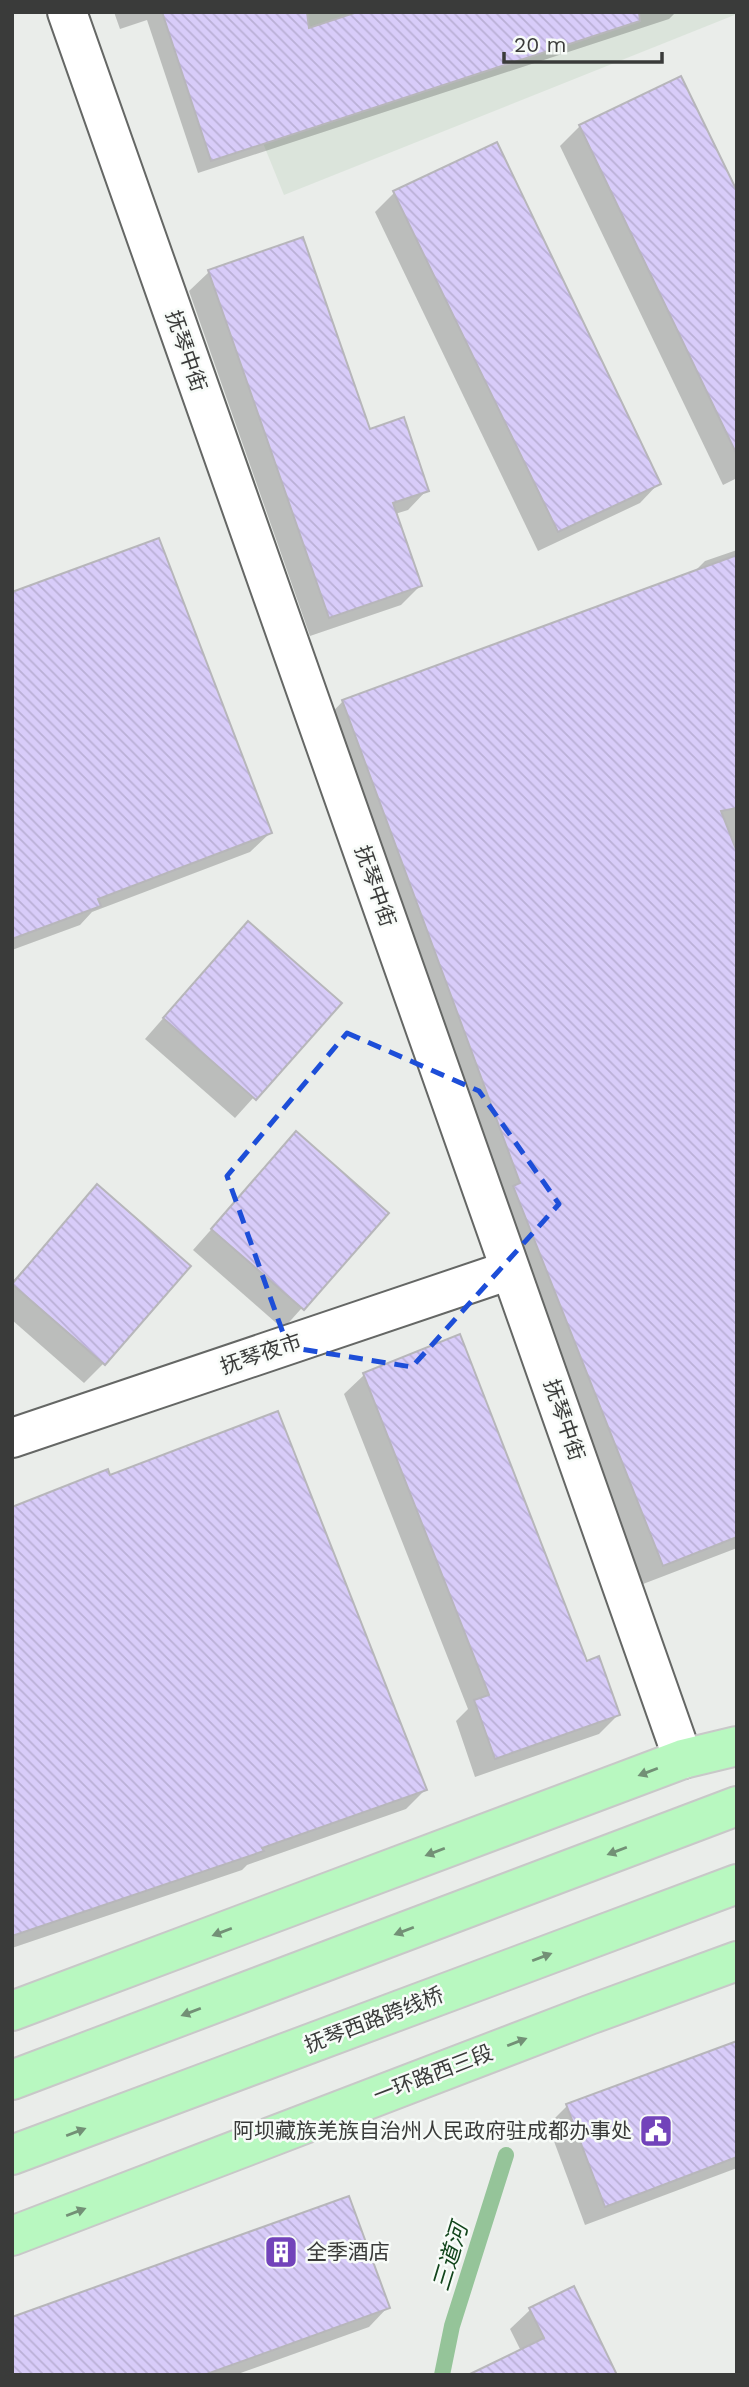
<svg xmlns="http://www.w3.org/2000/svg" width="749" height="2387" viewBox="0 0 749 2387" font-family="'Work Sans','Noto Sans SC',sans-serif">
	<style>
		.built { fill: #dbe4db }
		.shadow { fill: #0003 }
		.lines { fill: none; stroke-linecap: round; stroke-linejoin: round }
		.stream { stroke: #95c499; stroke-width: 16 }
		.building { fill: url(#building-back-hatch); stroke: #b7b6ba; stroke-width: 2 }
		.street-casing { stroke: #656765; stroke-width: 42 }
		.primary-casing { stroke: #c8c8c8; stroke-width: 42 }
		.street { stroke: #fff; stroke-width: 38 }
		.primary { stroke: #b8f8c0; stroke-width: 38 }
		.oneway { fill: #739076 }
		.marked { fill: none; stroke: #1d4ed8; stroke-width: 5; stroke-dasharray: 14 9; stroke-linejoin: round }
		.labels { text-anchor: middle; stroke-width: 5; stroke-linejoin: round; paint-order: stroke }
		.street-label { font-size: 21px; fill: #3a3b3a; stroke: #f7fbf8 }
		.poi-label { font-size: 21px; fill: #3a3b3a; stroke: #f7fbf8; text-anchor: end }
		.water-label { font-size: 23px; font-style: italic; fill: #12451c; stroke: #f7fbf8 }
	</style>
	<defs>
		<pattern id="building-back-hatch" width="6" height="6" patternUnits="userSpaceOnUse" patternTransform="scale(1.75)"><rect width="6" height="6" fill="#d8ccf9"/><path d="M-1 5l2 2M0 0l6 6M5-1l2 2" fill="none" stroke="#bab0d6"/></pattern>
	</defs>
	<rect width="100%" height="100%" fill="#eaedea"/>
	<!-- built -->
	<polygon class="built" points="210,12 737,12 737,14 284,195"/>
	<!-- shadow -->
	<g class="shadow">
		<polygon points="114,12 676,12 669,19 198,173 147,20 120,29"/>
		<polygon points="681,78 737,195 737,478 723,485 560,146 580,126"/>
		<polygon points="394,193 659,483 640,503 538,551 375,212"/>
		<polygon points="209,272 427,490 408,510 395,514 420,586 401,605 310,636 189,291"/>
		<polygon points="737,550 737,1548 643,1584 494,1207 324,721 343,701 694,572 705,561"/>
		<polygon points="12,603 270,833 250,852 92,912 80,925 12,950"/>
		<polygon points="229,943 339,1003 235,1118 145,1039"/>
		<polygon points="296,1134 387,1213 283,1329 193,1250"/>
		<polygon points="97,1187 104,1363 84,1383 12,1320 12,1282"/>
		<polygon points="459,1337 586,1663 618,1715 599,1734 475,1777 456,1721 468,1709 344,1394 364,1375"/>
		<polygon points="109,1477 425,1790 406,1809 247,1865 242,1870 12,1948 12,1509"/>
		<polygon points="737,2043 737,2168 585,2225 548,2125 567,2106"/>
		<polygon points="573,2288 615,2375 521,2351 510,2329 530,2310"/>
		<polygon points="388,2307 369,2327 235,2375 12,2375"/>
	</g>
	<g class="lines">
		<!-- stream -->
		<polyline class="stream" points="442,2375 452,2326 506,2155"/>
	</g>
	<!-- building -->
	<g class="building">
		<polygon points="162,12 307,12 309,28 357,12 639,12 640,21 211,161"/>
		<polygon points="681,76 737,191 737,455 579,125"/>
		<polygon points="497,142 661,484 558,532 393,191"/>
		<polygon points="303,237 370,429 404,417 429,491 393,503 422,586 329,618 208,270"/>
		<polygon points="159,538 272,833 98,899 101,906 12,939 12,592"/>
		<polygon points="737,555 737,808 721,811 737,852 737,1537 663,1566 513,1186 520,1183 342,700"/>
		<polygon points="248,921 342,1003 256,1100 163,1018"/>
		<polygon points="296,1131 389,1213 304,1310 211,1229"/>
		<polygon points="97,1184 191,1266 105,1365 12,1284"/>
		<polygon points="460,1334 587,1661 599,1656 620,1715 495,1759 474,1700 489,1695 363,1373"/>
		<polygon points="278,1411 427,1790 262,1848 264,1851 12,1936 12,1507 108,1469 110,1475"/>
		<polygon points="737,2041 737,2157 605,2207 566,2104"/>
		<polygon points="349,2196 390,2308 204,2375 12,2375 12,2317"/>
		<polygon points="574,2286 617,2375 468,2375 544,2338 529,2308"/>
	</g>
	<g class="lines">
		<defs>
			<g id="street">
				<polyline points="67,12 683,1759"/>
				<polyline points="12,1438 510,1270"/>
			</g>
			<g id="primary">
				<polyline points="12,2011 683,1759 737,1746"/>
				<polyline points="12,2080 737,1806"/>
				<polyline points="12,2155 737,1884"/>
				<polyline points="12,2236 589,2015 737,1961"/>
			</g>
		</defs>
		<!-- street casing -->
		<use href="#street" class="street-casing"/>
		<!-- primary casing -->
		<use href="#primary" class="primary-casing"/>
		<!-- street -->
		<use href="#street" class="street"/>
		<!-- primary -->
		<use href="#primary" class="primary"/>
	</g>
	<!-- one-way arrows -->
	<defs><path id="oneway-solid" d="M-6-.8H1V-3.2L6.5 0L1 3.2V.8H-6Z" transform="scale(1.75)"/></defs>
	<g class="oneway">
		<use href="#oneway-solid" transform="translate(648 1772) rotate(159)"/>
		<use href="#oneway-solid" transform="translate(617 1851) rotate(159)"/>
		<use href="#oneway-solid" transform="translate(435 1852) rotate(159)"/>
		<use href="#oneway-solid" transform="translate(404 1931) rotate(159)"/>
		<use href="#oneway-solid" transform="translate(222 1932) rotate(159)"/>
		<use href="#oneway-solid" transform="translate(542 1957) rotate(-21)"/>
		<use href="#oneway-solid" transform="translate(191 2012) rotate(159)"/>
		<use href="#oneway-solid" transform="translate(517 2042) rotate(-21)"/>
		<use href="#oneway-solid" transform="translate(76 2132) rotate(-21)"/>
		<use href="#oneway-solid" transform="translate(76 2212) rotate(-21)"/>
	</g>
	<!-- marked area -->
	<path class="marked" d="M 347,1033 L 479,1091 L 559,1204 L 412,1367 L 288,1347 L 227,1176 Z"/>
	<!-- icons -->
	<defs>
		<symbol id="civic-square" viewBox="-11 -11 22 22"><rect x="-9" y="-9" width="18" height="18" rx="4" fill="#7243ba" stroke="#f7fbf8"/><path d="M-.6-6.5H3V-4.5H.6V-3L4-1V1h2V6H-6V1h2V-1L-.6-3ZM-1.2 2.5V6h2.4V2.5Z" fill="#fff"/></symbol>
		<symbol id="building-square" viewBox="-11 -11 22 22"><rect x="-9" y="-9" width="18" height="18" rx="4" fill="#7243ba" stroke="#f7fbf8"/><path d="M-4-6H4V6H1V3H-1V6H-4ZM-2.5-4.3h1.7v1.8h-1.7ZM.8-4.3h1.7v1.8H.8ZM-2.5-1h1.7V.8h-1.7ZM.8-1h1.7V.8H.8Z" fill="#fff"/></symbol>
	</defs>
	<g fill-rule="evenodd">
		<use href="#civic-square" x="637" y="2112" width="38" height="38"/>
		<use href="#building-square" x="262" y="2233" width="38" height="38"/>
	</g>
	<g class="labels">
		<!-- street labels -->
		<g class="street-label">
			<text transform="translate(186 351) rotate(71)" y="7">抚琴中街</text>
			<text transform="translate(375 886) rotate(71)" y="7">抚琴中街</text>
			<text transform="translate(261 1354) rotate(-19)" y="7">抚琴夜市</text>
			<text transform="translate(564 1420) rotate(71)" y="7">抚琴中街</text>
			<text transform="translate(374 2020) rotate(-21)" y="7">抚琴西路跨线桥</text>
			<text transform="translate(433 2074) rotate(-21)" y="7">一环路西三段</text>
		</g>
		<!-- poi labels -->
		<g class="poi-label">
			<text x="632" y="2138">阿坝藏族羌族自治州人民政府驻成都办事处</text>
			<text x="306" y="2259" text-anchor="start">全季酒店</text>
		</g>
		<!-- water labels -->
		<g class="water-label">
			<text transform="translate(450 2257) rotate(-73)" y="8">三道河</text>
		</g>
	</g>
	<!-- border -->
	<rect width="749" height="2387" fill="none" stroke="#3a3b3a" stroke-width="28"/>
	<!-- scale -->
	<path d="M504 52v10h158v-10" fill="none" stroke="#3a3b3a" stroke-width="3.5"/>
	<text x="514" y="52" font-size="21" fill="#3a3b3a" stroke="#f7fbf8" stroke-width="5" paint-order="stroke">20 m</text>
</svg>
